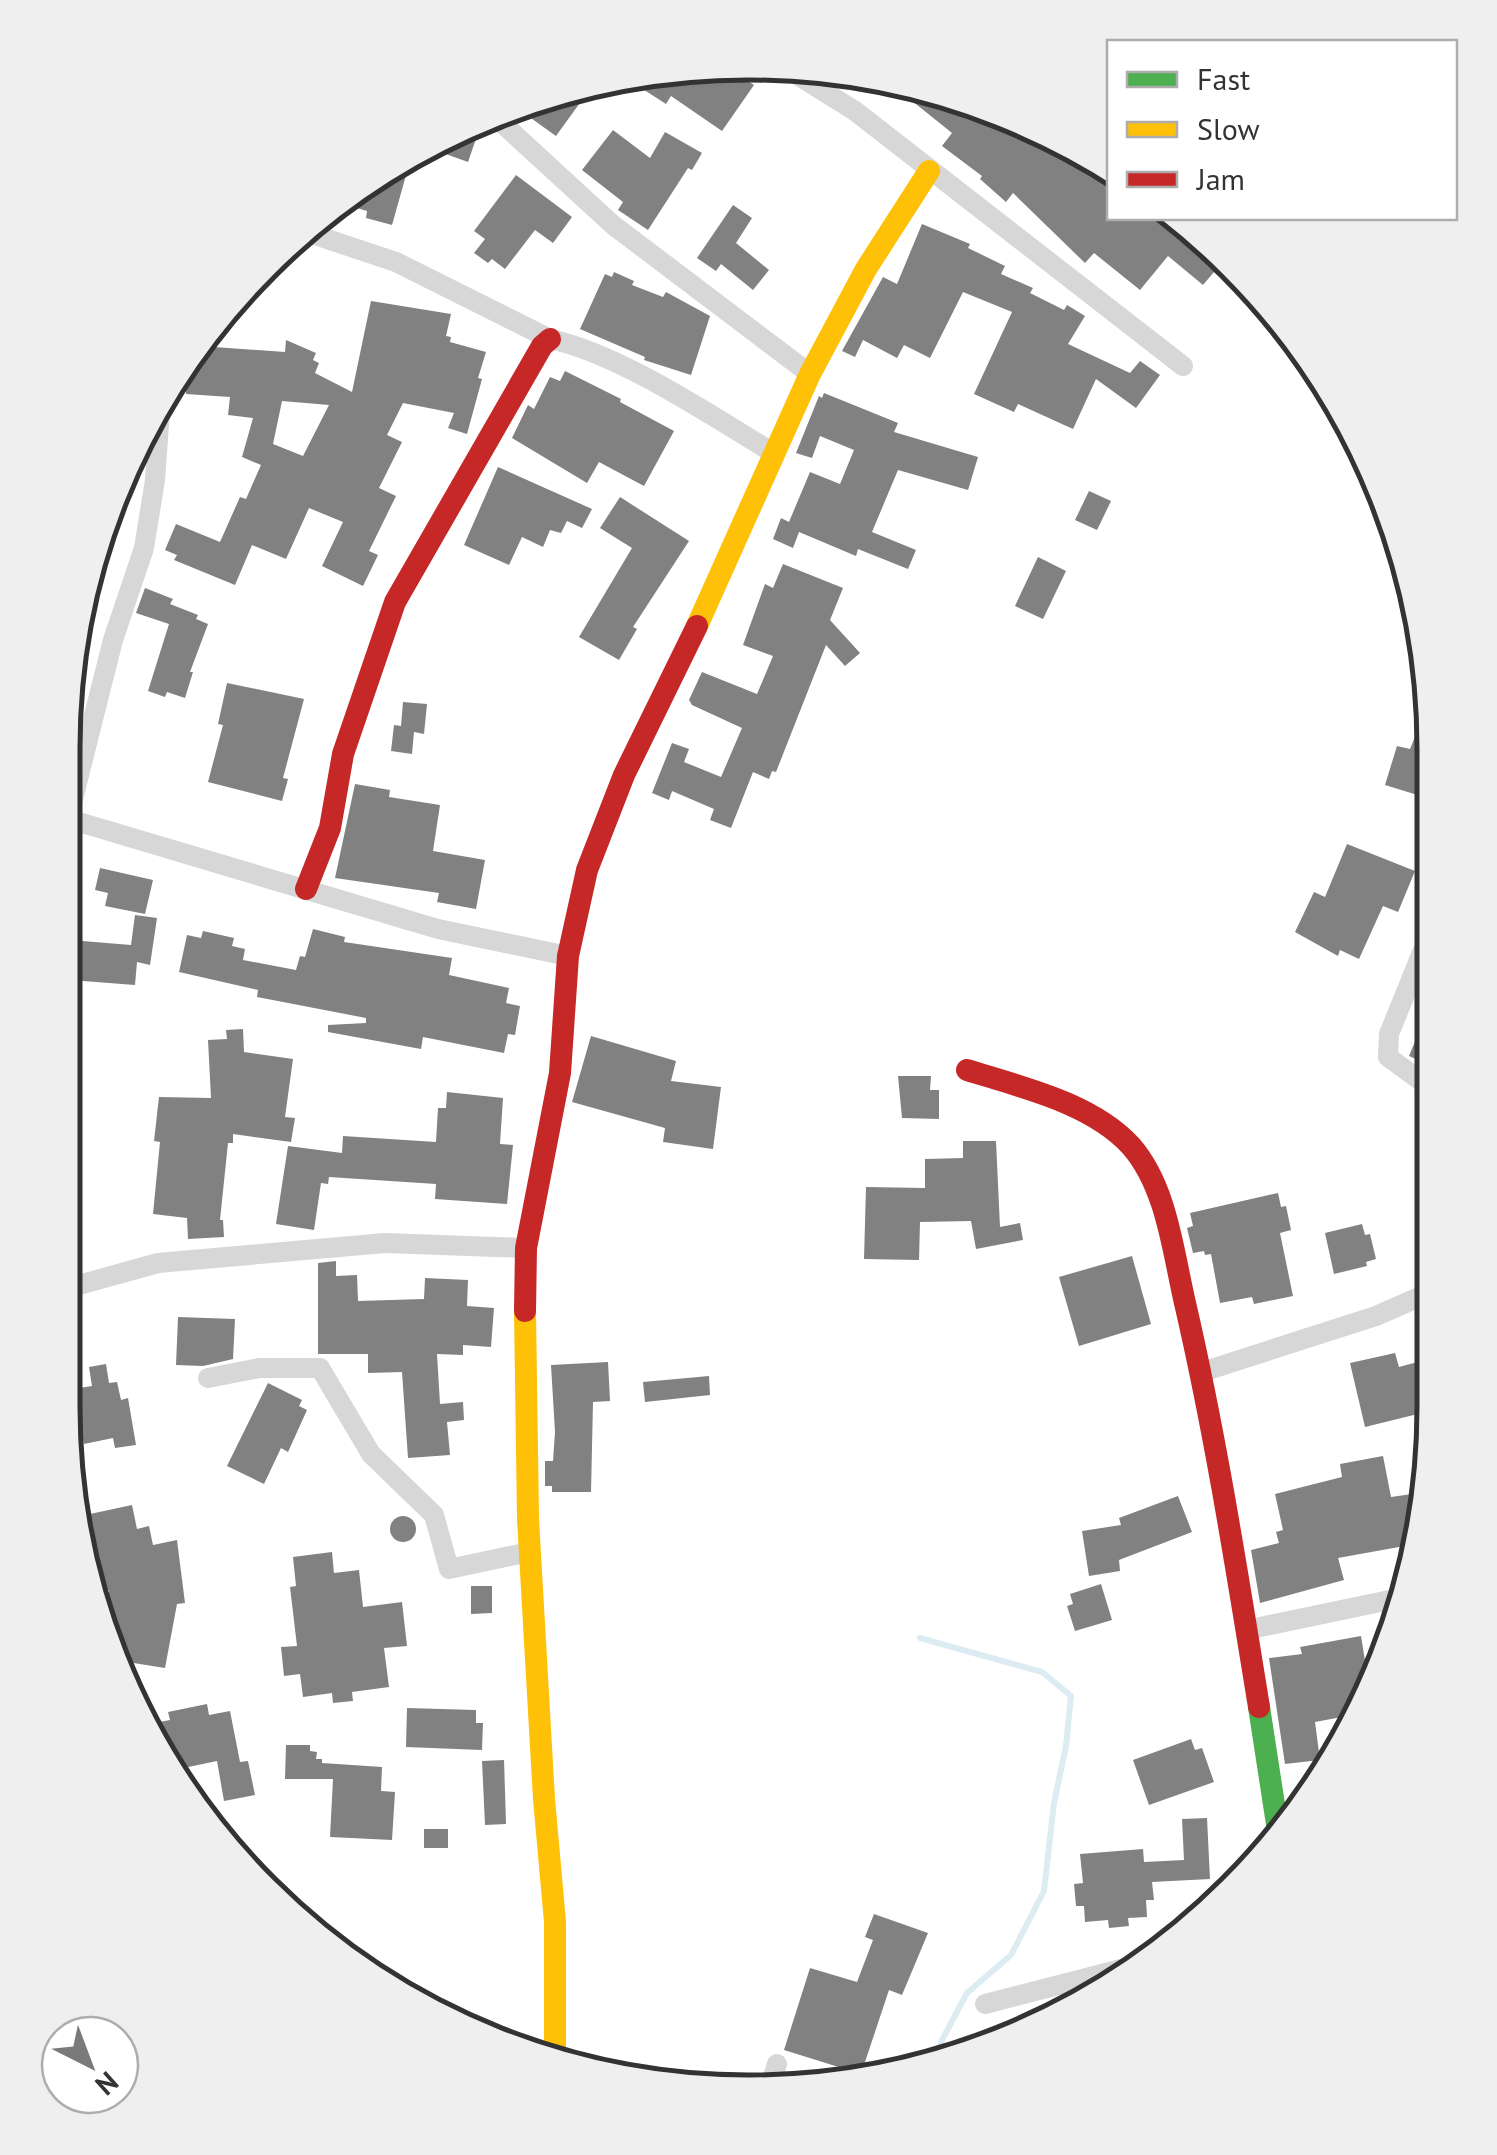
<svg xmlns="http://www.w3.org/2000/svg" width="1497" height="2155" viewBox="0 0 1497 2155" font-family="'PT Sans',sans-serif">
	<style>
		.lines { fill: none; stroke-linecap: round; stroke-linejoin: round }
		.stream { stroke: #ddebf3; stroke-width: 6 }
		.building { fill: #818181; fill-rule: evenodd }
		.street { stroke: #d7d7d7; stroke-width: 20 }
		.fast { stroke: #4caf50; stroke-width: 22 }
		.slow { stroke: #ffc107; stroke-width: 22 }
		.jam { stroke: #c62828; stroke-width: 22 }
		.rim { fill: none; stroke: #333; stroke-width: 5 }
	</style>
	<rect width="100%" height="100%" fill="#fff"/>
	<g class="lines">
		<!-- stream -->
		<polyline class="stream" points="920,1638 1042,1672 1071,1696 1066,1746 1054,1803 1044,1891 1011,1955 967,1993 941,2042 942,2059"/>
	</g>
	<!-- building -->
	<g class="building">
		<polygon points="724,65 754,85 722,131 671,96 666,104 621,75"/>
		<polygon points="881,76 1007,114 1058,157 1068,146 1110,183 1110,218 1178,218 1234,264 1264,305 1260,309 1214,272 1203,285 1168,256 1140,290 1094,253 1085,263 1013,193 1006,202 980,179 982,176 942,146 952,133"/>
		<polygon points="595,82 556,136 514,106"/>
		<polygon points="466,126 479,130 468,162 426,147"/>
		<polygon points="613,130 650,158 665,132 702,153 692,170 688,168 648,230 618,210 623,202 582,170"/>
		<polygon points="412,154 392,225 366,218 367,211 357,208 365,180"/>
		<polygon points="516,175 572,217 553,243 535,230 505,269 492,259 488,263 474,253 485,239 474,231"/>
		<polygon points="733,205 752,218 736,243 769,270 753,290 721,264 716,271 697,258"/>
		<polygon points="922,224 970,244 968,248 1005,266 1001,274 1033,288 1030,293 1064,310 1067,305 1085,316 1068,344 1130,373 1140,361 1160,375 1136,408 1096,379 1073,429 1018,404 1014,412 974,394 1012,312 963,292 930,358 904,345 897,358 863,340 855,357 842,351 883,277 897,284"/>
		<polygon points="614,272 634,281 632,285 663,297 666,292 710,316 691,375 644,360 645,357 580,329 605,274 612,277"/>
		<path d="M 371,301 L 451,314 L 446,336 L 451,337 L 450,342 L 486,352 L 478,378 L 482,379 L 467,434 L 448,428 L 454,413 L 403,403 L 387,435 L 402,442 L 379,488 L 396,496 L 369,551 L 378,555 L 363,586 L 322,566 L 343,522 L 309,508 L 286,559 L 252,545 L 235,585 L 174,560 L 177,555 L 165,550 L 176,524 L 220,542 L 240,497 L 246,499 L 261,465 L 242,457 L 253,418 L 228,415 L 230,397 L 186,394 L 188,361 L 200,346 L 285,352 L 286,340 L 316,353 L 313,360 L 319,363 L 315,373 L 352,392 ZM 282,401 L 329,405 L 303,456 L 273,444 Z"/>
		<polygon points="565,371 621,399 620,402 674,431 644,486 599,462 587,483 512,438 528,405 534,409 550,377 560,381"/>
		<polygon points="824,393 898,423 894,432 978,457 968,490 898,470 872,532 916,550 908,569 858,549 856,556 799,532 793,548 773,539 781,518 789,522 810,472 840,484 854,450 820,436 812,458 796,453 819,396 822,398"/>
		<polygon points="498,467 592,509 582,528 567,521 561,533 550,530 543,547 522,537 509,565 464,545"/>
		<polygon points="1089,491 1111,501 1097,530 1075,520"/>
		<polygon points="620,497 689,541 633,627 637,629 619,660 579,637 632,548 600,528"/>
		<polygon points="1038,557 1066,571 1043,619 1015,606"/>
		<polygon points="783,564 843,588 830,620 860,653 845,666 826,645 776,772 772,771 769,779 753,772 731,828 710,820 714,809 672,791 669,800 652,793 672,743 689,749 684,762 721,777 742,728 692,705 689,700 702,672 757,694 773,656 743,645 765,584 773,588"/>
		<polygon points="145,588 173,599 170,604 198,615 196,619 208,624 190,672 193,672 185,698 167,692 165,697 148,691 169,624 136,613"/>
		<polygon points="227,683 304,699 283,778 288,779 282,801 208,782 223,725 218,724"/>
		<polygon points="403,702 427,704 424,734 414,732 412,754 391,751 394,725 401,726"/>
		<polygon points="1423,717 1424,797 1385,785 1397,746 1410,749"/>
		<polygon points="355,784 390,790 389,797 440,805 433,851 485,860 476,909 437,902 439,893 335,878"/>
		<polygon points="1347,844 1415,871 1398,912 1383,906 1359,959 1340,950 1338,956 1295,932 1314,892 1325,897"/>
		<polygon points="100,868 153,880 145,914 105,906 108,893 95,890"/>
		<polygon points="135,915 157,918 150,965 137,962 135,985 70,980 70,940 131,945"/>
		<polygon points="313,929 345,937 344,942 452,958 449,975 509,988 506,1003 520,1006 515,1035 508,1034 504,1053 423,1037 421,1049 328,1032 328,1025 366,1023 366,1018 257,997 258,990 179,972 187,935 201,938 203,931 234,938 232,946 245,949 243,960 296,970 300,956 305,957"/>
		<polygon points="1428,1010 1429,1052 1429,1065 1409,1056"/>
		<polygon points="243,1029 244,1052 293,1059 285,1117 295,1118 291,1142 233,1134 233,1143 228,1143 220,1220 223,1220 224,1237 188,1239 187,1218 153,1214 160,1142 154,1141 159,1097 211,1098 208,1040 227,1039 226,1030"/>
		<polygon points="591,1036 676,1061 671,1081 721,1087 713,1149 663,1142 665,1128 572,1102"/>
		<polygon points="898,1076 931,1076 930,1090 939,1090 939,1119 902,1118"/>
		<polygon points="447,1092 503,1098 500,1144 513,1145 507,1204 435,1199 436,1184 329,1177 328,1184 321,1183 314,1230 276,1224 288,1146 342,1153 343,1136 436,1142 438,1108 446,1108"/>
		<polygon points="963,1141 996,1141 1000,1227 1020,1223 1023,1240 976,1249 971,1221 920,1222 919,1260 864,1259 866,1187 925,1188 925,1159 963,1158"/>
		<polygon points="1278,1193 1281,1207 1286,1206 1291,1230 1280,1233 1293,1296 1254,1304 1252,1297 1220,1303 1211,1254 1205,1255 1204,1251 1193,1253 1187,1228 1193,1226 1190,1213"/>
		<polygon points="1362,1224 1365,1235 1370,1234 1376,1259 1366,1262 1367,1266 1334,1274 1325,1233"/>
		<polygon points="1132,1256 1151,1324 1079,1346 1059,1277"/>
		<polygon points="336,1261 336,1276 357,1275 358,1301 424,1299 425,1278 468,1280 467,1306 494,1308 491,1347 463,1345 463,1355 437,1354 440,1404 463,1402 464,1420 447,1422 450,1455 408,1458 402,1372 368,1373 368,1354 318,1354 318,1263"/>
		<polygon points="178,1317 235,1319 233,1359 203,1366 176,1365"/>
		<polygon points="1395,1353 1399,1367 1425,1360 1428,1372 1434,1371 1434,1410 1365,1427 1350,1363"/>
		<polygon points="608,1362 610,1401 593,1402 591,1492 552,1492 552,1486 545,1486 545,1461 553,1461 555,1432 551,1365"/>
		<polygon points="106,1364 109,1383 117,1382 121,1400 128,1398 136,1445 115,1448 113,1438 84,1444 81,1431 77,1432 73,1408 82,1406 79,1388 92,1386 89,1367"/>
		<polygon points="709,1376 710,1395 645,1402 643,1382"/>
		<polygon points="268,1383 302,1400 299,1406 307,1410 288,1452 281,1448 264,1484 227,1466"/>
		<polygon points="1383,1456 1391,1497 1426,1492 1421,1543 1338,1558 1344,1580 1260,1603 1251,1550 1279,1543 1276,1532 1283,1530 1275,1494 1342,1477 1340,1464"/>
		<polygon points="1178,1496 1192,1532 1119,1560 1120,1571 1089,1576 1082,1531 1121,1525 1119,1518"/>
		<polygon points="132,1505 137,1529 149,1526 153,1545 177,1540 185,1603 177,1604 165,1668 121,1661 103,1623 109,1590 106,1590 90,1514"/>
		<circle cx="403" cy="1529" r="13"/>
		<polygon points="332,1552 334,1573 359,1570 363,1607 402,1602 407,1646 384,1648 389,1687 352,1692 353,1701 333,1703 332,1693 303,1697 300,1674 284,1676 281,1647 297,1646 290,1587 296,1586 293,1557"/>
		<polygon points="1101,1584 1112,1620 1075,1631 1067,1606 1073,1604 1070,1594"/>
		<polygon points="471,1586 492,1586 492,1613 471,1614"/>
		<polygon points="1361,1636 1370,1692 1358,1714 1315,1722 1320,1760 1285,1764 1269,1658 1302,1654 1300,1647"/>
		<polygon points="207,1704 209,1715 230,1711 240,1762 248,1761 255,1795 224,1801 217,1761 174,1770 172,1759 166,1761 149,1724 170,1720 168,1712"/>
		<polygon points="407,1708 476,1710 476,1723 483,1723 482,1750 406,1747"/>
		<polygon points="1191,1739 1195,1750 1202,1748 1214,1782 1149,1805 1133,1760"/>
		<polygon points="286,1745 310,1745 310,1751 317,1752 316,1759 322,1759 322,1763 382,1767 381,1791 395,1792 392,1840 330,1837 333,1779 285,1779"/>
		<polygon points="504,1760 506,1824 485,1825 482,1761"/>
		<polygon points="1207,1818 1210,1879 1152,1882 1154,1900 1146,1900 1147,1917 1128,1918 1129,1926 1109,1928 1108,1920 1085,1922 1084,1906 1076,1906 1074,1884 1083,1883 1080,1854 1143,1849 1144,1862 1184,1860 1182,1819"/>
		<rect x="424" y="1829" width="24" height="19"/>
		<polygon points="874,1914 928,1933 902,1995 889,1990 861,2074 784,2050 810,1968 857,1982 873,1940 865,1937"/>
	</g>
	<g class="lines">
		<!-- street -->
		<g class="street">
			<polyline points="783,66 855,111 1183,366"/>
			<polyline points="491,113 613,225 810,374"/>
			<path d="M 303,231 L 396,262 L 550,339 C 620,354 712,416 775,454"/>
			<polyline points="73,799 113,640 144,548 155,480 161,397"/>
			<polyline points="72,820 438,929 568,956"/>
			<polyline points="1427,940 1389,1034 1388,1057 1429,1087"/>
			<polyline points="64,1289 158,1263 385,1243 526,1248"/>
			<polyline points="1202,1372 1376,1316 1433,1291"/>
			<polyline points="208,1378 259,1368 320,1368 371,1454 434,1515 449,1569 529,1552"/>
			<polyline points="1246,1630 1404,1597"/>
			<polyline points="985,2004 1129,1967"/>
			<polyline points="771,2083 777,2064"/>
		</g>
		<!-- fast -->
		<polyline class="fast" points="1259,1707 1279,1837"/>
		<!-- slow -->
		<g class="slow">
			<polyline points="697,626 810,374 866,269 929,171"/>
			<polyline points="525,1311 528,1519 544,1799 555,1922 555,2059"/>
		</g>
		<!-- jam -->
		<g class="jam">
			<polyline points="306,889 330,828 343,754 395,602 542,346 550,339"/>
			<path d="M 967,1070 C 1021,1087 1092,1103 1131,1146 C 1167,1187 1173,1252 1185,1303 C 1216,1437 1237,1572 1259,1707"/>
			<polyline points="525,1311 526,1248 560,1073 568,956 587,870 624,775 697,626"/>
		</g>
	</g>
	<!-- crop -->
	<path d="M0 0H1497V2155H0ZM748 80H749A668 668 0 0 1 1417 748V1407A668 668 0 0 1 749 2075H748A668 668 0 0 1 80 1407V748A668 668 0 0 1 748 80Z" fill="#efefef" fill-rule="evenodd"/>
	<path class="rim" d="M748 80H749A668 668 0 0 1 1417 748V1407A668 668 0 0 1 749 2075H748A668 668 0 0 1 80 1407V748A668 668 0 0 1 748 80Z"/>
	<!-- legend -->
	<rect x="1107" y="40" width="350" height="180" fill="#ffffff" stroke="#adadad" stroke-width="2.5"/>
	<rect x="1127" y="72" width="50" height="15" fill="#4caf50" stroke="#adadad" stroke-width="2.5"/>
	<text x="1197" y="90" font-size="30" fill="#333333">Fast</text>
	<rect x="1127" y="122" width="50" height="15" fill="#ffc107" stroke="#adadad" stroke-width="2.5"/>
	<text x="1197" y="140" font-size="30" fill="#333333">Slow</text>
	<rect x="1127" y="172" width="50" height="15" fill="#c62828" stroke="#adadad" stroke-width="2.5"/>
	<text x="1197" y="190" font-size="30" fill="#333333">Jam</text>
	<!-- north arrow -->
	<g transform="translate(90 2065) rotate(138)"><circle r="48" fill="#ffffff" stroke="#adadad" stroke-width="2.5"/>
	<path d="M0-8L18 38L0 25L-18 38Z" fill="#7a7a7a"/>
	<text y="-15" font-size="28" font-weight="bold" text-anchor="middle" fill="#333333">N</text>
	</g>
</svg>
